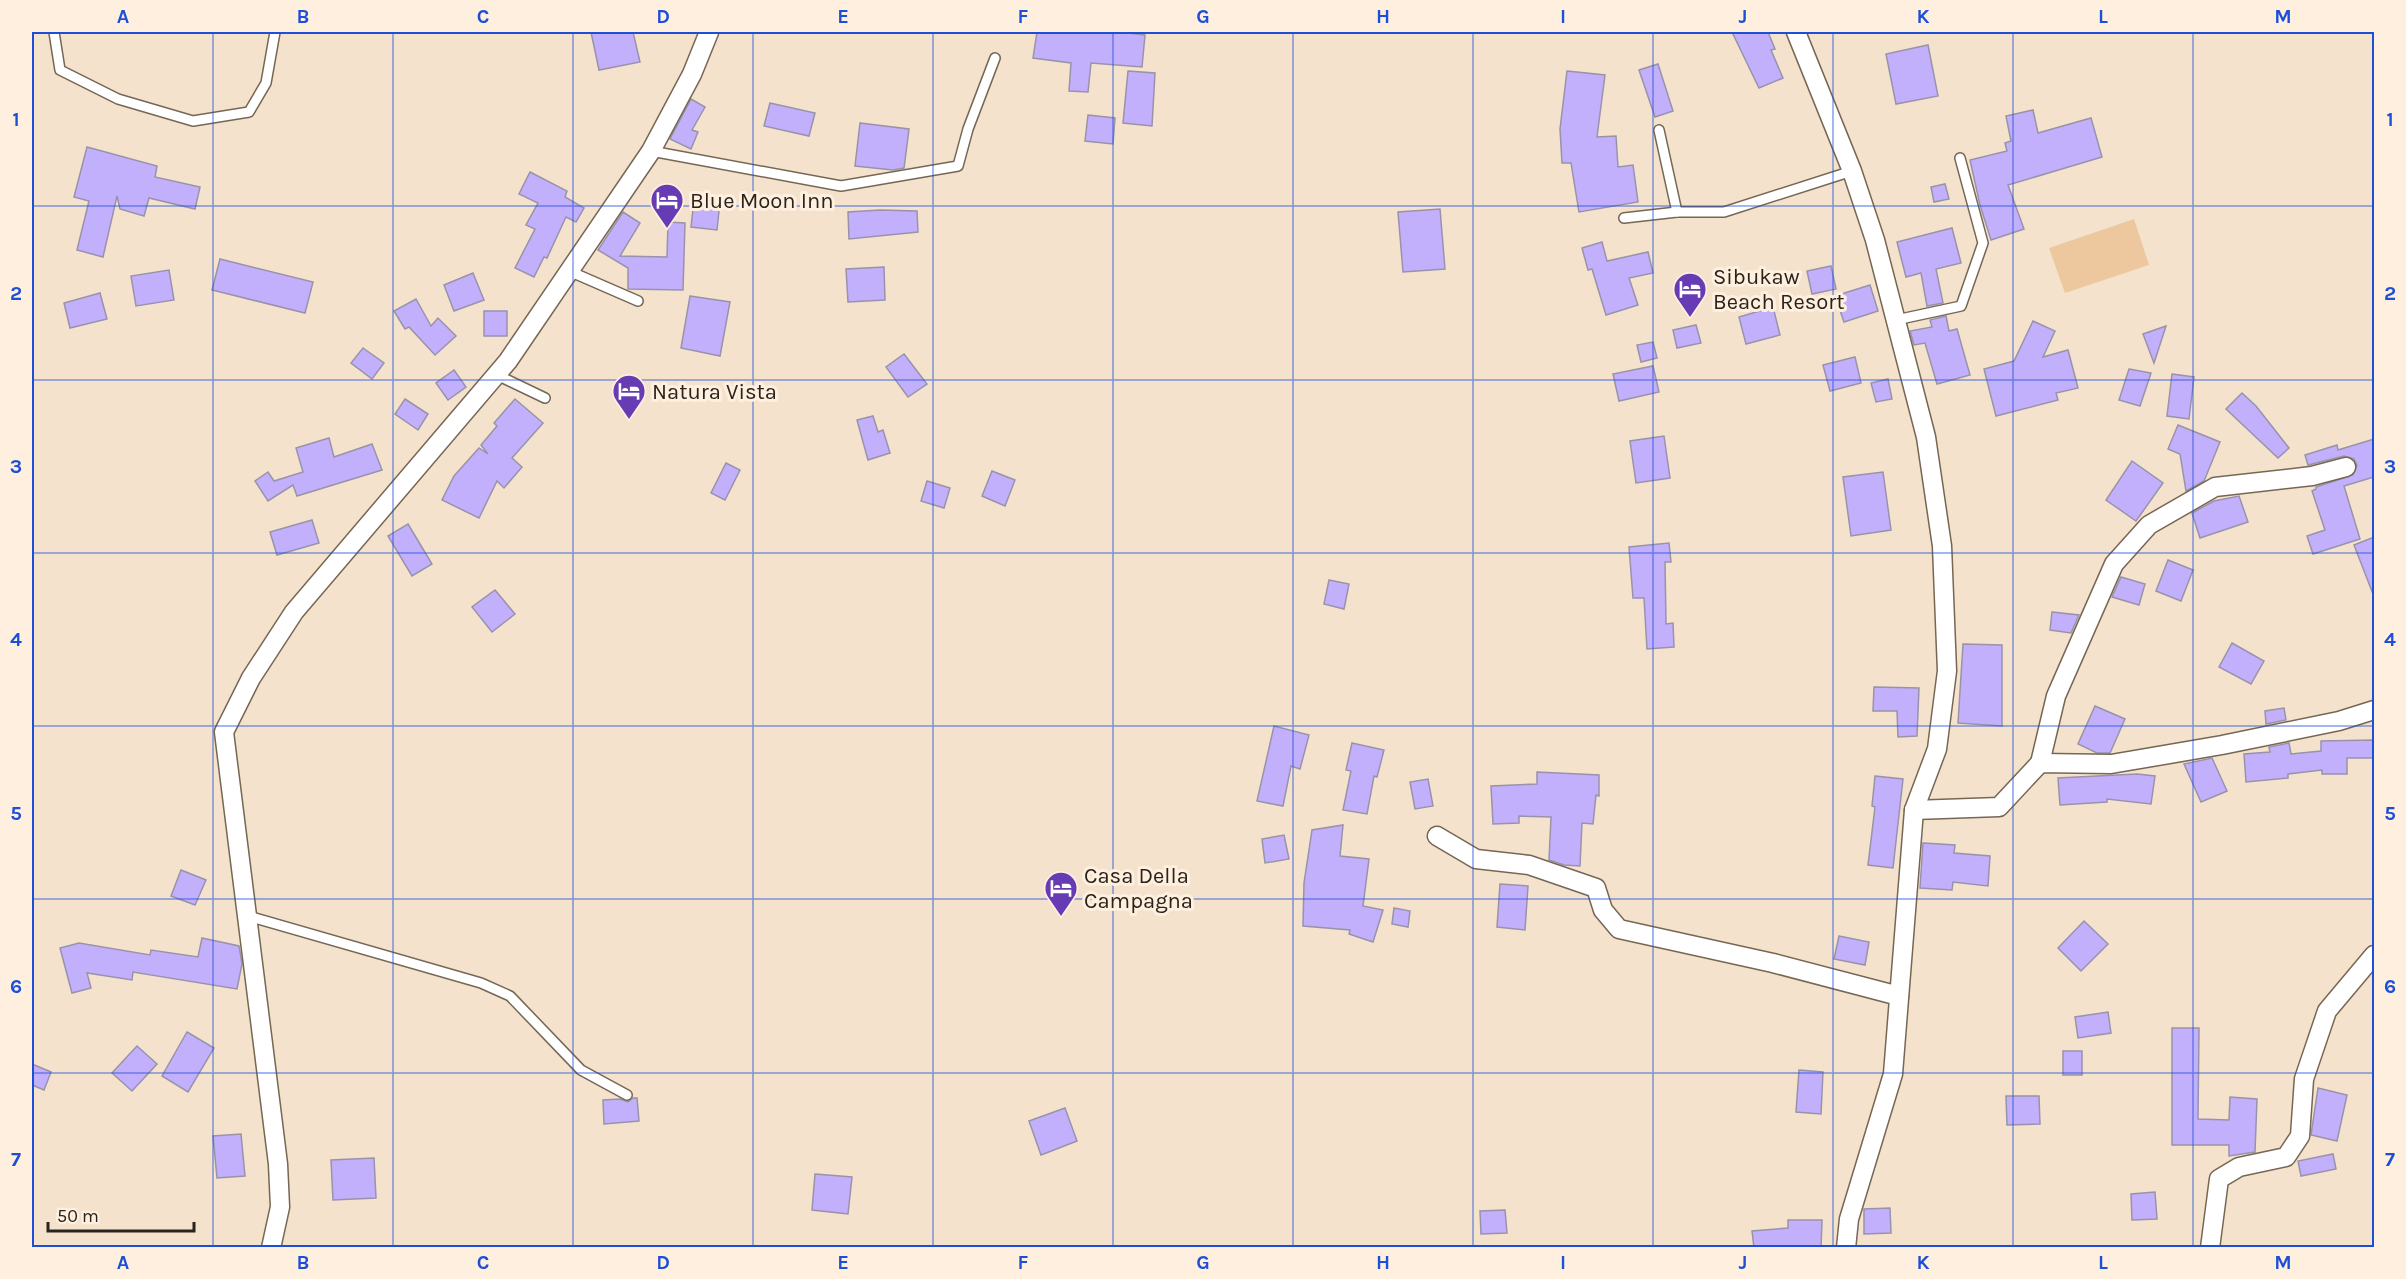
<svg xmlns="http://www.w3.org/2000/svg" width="2406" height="1279" viewBox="0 0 2406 1279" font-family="Karla,sans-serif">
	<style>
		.green { fill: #edc89e }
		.building { fill: #c3b0fd; stroke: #9893aa; stroke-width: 1.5 }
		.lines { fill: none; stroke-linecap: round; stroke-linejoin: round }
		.lane-casing { stroke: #766654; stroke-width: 12 }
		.street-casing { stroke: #766654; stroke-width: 21 }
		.lane { stroke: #fff; stroke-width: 9 }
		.street { stroke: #fff; stroke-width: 18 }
		.grid { fill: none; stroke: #1d4ed8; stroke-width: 1.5; stroke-opacity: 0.55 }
		.labels { text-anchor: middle; stroke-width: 6; stroke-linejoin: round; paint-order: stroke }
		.poi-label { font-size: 22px; fill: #2a231b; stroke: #feefdf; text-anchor: start }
		.neatline { fill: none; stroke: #1d4ed8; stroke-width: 2 }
		.grid-label { font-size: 20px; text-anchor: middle; font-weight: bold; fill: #1d4ed8 }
	</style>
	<rect width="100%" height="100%" fill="#f4e2cd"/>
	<!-- green -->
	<polygon class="green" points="2134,219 2149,265 2065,293 2049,248"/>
	<!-- building -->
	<g class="building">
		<polygon points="591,32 633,32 640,62 599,70"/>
		<polygon points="1037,32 1120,32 1145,35 1142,67 1091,63 1088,92 1069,91 1071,63 1033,58"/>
		<polygon points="1732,32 1768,32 1775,49 1771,50 1783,78 1759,88"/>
		<polygon points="1928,45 1938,96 1896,104 1886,54"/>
		<polygon points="1658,64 1673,111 1655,117 1639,70"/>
		<polygon points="1128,71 1155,73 1152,126 1123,123"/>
		<polygon points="1567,71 1605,75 1597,137 1616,136 1618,167 1633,165 1638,202 1579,212 1571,163 1562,163 1560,129"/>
		<polygon points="691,99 705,107 692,130 698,132 691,149 670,139"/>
		<polygon points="770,103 815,113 809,136 764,126"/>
		<polygon points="2033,110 2038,133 2091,118 2102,157 2008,185 2024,229 1991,240 1980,205 1970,160 2007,151 2005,143 2011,141 2006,116"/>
		<polygon points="1088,115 1115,118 1113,144 1085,141"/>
		<polygon points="860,123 909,129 904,168 893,170 855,166"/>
		<polygon points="87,147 157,166 155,177 200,187 195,209 149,198 144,216 120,209 117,196 103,257 77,250 89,201 74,197"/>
		<polygon points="530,172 567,191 565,197 584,208 576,222 566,217 547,258 544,257 534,277 515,268 535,229 526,225 538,203 519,194"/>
		<polygon points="1945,184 1949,199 1934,202 1931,187"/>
		<polygon points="694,200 720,202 717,230 691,227"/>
		<polygon points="1440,209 1445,269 1403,272 1398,212"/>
		<polygon points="880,210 917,211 918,232 849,239 848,212"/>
		<polygon points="623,212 640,223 620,256 667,257 668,222 685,223 683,290 628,289 628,268 598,250"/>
		<polygon points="1952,228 1961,263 1936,269 1943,303 1927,306 1921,273 1906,277 1897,242"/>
		<polygon points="1602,242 1607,261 1648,252 1653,273 1629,278 1638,305 1606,315 1592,269 1588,270 1582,248"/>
		<polygon points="220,259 313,282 305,313 212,290"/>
		<polygon points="1831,266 1836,289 1812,294 1807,271"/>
		<polygon points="884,267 885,300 848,302 846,269"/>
		<polygon points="169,270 174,300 136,306 131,276"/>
		<polygon points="473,273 484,300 454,311 444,285"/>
		<polygon points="1870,285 1878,311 1844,322 1835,296"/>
		<polygon points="100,293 107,319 70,328 64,303"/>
		<polygon points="690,296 730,302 720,356 681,348"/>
		<polygon points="416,299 431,326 438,318 456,336 435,355 409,327 405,329 394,311"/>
		<polygon points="1773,307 1780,335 1746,344 1739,317"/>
		<rect x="484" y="311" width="23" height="25"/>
		<polygon points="1946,316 1949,331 1957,329 1970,375 1937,384 1925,343 1914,345 1910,331 1932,327 1930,320"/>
		<polygon points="2033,321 2055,331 2043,357 2068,350 2078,388 2056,393 2058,400 1996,416 1984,369 2014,361"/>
		<polygon points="1696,325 1701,343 1677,348 1673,330"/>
		<polygon points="2166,326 2154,363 2143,334"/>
		<polygon points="1653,342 1657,358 1641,362 1637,345"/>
		<polygon points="363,348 384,363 372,379 351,363"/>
		<polygon points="904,354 927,384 908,397 886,367"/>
		<polygon points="1855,357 1861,383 1830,391 1823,365"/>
		<polygon points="1653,366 1659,392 1619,401 1613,374"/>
		<polygon points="2129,369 2151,373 2140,406 2119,400"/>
		<polygon points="454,370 466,387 448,400 436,383"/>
		<polygon points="2172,374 2194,377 2189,419 2167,416"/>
		<polygon points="1888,379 1892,399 1876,402 1871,383"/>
		<polygon points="2242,393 2256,406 2289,448 2278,458 2226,409"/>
		<polygon points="405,399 428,414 418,430 395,414"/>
		<polygon points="515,399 543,423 512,458 522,467 504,488 497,481 479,518 442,500 454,476 479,448 488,454 481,445 497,426 494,423"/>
		<polygon points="873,416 878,432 883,430 890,453 868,460 857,420"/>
		<polygon points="2178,425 2220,442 2204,481 2186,491 2180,454 2168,449"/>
		<polygon points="1664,436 1670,478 1636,483 1630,441"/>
		<polygon points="329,438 334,457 372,444 382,470 297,496 293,485 268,501 255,481 268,472 274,481 303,472 296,448"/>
		<polygon points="2374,439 2374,477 2344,486 2360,539 2313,554 2307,536 2325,530 2312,491 2316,489 2316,487 2353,475 2357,465 2354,459 2344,456 2308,465 2305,455 2337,445 2338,450"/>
		<polygon points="2132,461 2163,483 2136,521 2106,500"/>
		<polygon points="726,463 740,470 725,500 711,493"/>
		<polygon points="992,471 1015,480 1005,506 982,496"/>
		<polygon points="1883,472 1891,530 1851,536 1843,477"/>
		<polygon points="927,481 950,488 944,508 921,501"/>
		<polygon points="2239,496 2248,522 2200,538 2192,513 2214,501"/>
		<polygon points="312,520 319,543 277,555 270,532"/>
		<polygon points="408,524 432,564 412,576 388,536"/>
		<polygon points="2374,537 2374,594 2373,594 2354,545"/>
		<polygon points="1669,543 1671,562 1665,562 1666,624 1673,623 1674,647 1647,649 1644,598 1633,598 1629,547"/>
		<polygon points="2168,560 2193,570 2181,601 2156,591"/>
		<polygon points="2121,577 2145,584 2139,605 2112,597"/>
		<polygon points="1329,580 1349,584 1344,609 1324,604"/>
		<polygon points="495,590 515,614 492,632 472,607"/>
		<polygon points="2052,612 2079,615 2071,633 2050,630"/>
		<polygon points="2232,643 2264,661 2251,684 2219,667"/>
		<polygon points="1963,644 2002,645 2002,726 1958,723"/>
		<polygon points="1874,687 1919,688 1917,736 1898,737 1897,711 1873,711"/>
		<polygon points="2095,706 2125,719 2110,753 2097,753 2078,744"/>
		<polygon points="2284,708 2286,720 2266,724 2265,711"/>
		<polygon points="1274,726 1309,735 1300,769 1291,766 1283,806 1257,801"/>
		<polygon points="2374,740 2374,758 2347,758 2347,774 2322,774 2322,770 2288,774 2288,778 2246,782 2244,754 2270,752 2269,747 2289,743 2291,754 2321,751 2321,741"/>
		<polygon points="1352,743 1384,750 1377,777 1374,776 1367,814 1343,810 1351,771 1346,770"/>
		<polygon points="2212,758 2227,791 2201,802 2184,764"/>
		<polygon points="1537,772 1599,775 1599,796 1596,795 1593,824 1582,823 1580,866 1564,865 1549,860 1551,817 1519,816 1519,823 1493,824 1491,786 1537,784"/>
		<polygon points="2137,774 2155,776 2151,804 2107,799 2107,802 2060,805 2058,778"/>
		<polygon points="1875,776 1903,779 1893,868 1868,865 1875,807 1872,806"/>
		<polygon points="1428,779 1433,806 1415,809 1410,782"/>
		<polygon points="1343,825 1340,856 1369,859 1363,906 1383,910 1373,942 1349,934 1350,930 1303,926 1304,883 1312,830"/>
		<polygon points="1284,835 1289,859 1265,863 1262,839"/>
		<polygon points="1923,843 1955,845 1954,853 1990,856 1988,886 1953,882 1952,890 1920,888"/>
		<polygon points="181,870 206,880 195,905 171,896"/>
		<polygon points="1500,884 1528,886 1525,930 1497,927"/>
		<polygon points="1394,908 1410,911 1408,927 1392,924"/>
		<polygon points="2084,921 2108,944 2081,971 2058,948"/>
		<polygon points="1839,936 1869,942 1865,965 1834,959"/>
		<polygon points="202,938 239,946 242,964 237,989 133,972 132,980 87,973 91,988 72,993 60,948 79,943 150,955 151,950 198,957"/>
		<polygon points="2108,1012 2111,1033 2078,1038 2075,1017"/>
		<polygon points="2172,1028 2199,1028 2198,1119 2229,1120 2230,1097 2257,1099 2255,1152 2229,1156 2229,1145 2172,1145"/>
		<polygon points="187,1032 214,1048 188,1092 162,1076"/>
		<polygon points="137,1046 157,1064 132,1091 112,1073"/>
		<rect x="2063" y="1051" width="19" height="24"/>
		<polygon points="32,1064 51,1072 44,1090 32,1085"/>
		<polygon points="1799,1070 1823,1072 1821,1114 1796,1112"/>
		<polygon points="2318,1088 2347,1095 2337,1141 2311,1135"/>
		<polygon points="2006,1096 2039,1096 2040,1124 2007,1125"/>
		<polygon points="633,1098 637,1098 639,1121 604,1124 603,1100 620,1099 628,1102"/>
		<polygon points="1065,1108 1077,1141 1041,1155 1029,1121"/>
		<polygon points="241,1134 245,1176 217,1178 213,1136"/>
		<polygon points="2333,1154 2336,1169 2301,1176 2298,1161"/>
		<polygon points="374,1158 376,1198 333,1200 331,1160"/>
		<polygon points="815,1174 852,1177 848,1214 812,1210"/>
		<polygon points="2155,1192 2157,1219 2132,1220 2131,1194"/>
		<polygon points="1890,1208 1891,1233 1864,1234 1864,1209"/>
		<polygon points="1505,1210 1507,1233 1481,1234 1480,1211"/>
		<polygon points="1788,1220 1822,1220 1821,1248 1754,1248 1752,1231 1788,1228"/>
	</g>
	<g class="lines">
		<defs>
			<g id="lane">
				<polyline points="54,32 60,70 118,99 193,121 249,112 266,83 275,32"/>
				<polyline points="1659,130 1677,212"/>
				<polyline points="651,151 841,186 958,166 968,129 995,58"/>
				<polyline points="1624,218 1677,212 1724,212 1852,171"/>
				<polyline points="569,271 638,301"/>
				<polyline points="1896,320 1961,306 1983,243 1960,158"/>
				<polyline points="497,375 545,398"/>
				<polyline points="248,916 481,983 510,996 581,1070 627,1095"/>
			</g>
			<g id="street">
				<polyline points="1796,32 1852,171 1875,240 1926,437 1942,546 1947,671 1937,749 1914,810 1893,1074 1849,1219 1846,1248"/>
				<polyline points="2040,763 2056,696 2114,564 2149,525 2215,487 2312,476 2346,467"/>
				<polyline points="1914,810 1999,807 2040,763 2111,764 2222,745 2339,721 2374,710"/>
				<polyline points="1437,836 1476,859 1529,865 1596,888 1603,910 1619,929 1773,963 1899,996"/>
				<polyline points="271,1248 280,1207 278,1164 224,732 251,678 294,612 508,361 651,151 692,74 709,32"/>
				<polyline points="2210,1248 2219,1179 2239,1167 2286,1157 2300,1136 2304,1079 2327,1011 2374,955"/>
			</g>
		</defs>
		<!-- lane casing -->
		<use href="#lane" class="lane-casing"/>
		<!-- street casing -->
		<use href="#street" class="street-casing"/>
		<!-- lane -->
		<use href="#lane" class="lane"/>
		<!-- street -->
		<use href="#street" class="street"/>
	</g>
	<!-- grid -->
	<path class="grid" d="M 213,32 L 213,1248M 393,32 L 393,1248M 573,32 L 573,1248M 753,32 L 753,1248M 933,32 L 933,1248M 1113,32 L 1113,1248M 1293,32 L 1293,1248M 1473,32 L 1473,1248M 1653,32 L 1653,1248M 1833,32 L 1833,1248M 2013,32 L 2013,1248M 2193,32 L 2193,1248M 32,206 L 2374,206M 32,380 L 2374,380M 32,553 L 2374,553M 32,726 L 2374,726M 32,899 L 2374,899M 32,1073 L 2374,1073"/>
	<!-- icons -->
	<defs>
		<symbol id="hotel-pin" viewBox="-11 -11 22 30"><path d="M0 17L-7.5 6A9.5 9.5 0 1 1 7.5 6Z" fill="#663bb3" stroke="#feefdf"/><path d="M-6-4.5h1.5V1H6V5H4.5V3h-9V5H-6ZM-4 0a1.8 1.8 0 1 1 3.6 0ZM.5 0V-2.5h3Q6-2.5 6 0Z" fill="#fff"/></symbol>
	</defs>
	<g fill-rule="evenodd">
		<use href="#hotel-pin" x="648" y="181" width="38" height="52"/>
		<use href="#hotel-pin" x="1671" y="270" width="38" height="52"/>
		<use href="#hotel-pin" x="610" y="372" width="38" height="52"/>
		<use href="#hotel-pin" x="1042" y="869" width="38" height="52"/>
	</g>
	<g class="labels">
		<!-- poi labels -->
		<g class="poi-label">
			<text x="690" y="208">Blue Moon Inn</text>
			<text x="1713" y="284">Sibukaw<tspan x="1713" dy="25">Beach Resort</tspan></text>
			<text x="652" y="399">Natura Vista</text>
			<text x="1084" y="883">Casa Della<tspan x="1084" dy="25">Campagna</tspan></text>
		</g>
	</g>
	<!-- border -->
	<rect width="2406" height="1279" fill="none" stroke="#feefdf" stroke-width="66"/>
	<!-- scale -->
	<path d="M48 1222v9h146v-9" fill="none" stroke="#2a231b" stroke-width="3"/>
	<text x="57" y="1222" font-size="18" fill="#2a231b" stroke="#feefdf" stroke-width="4.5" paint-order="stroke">50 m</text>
	<rect x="33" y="33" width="2340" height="1213" class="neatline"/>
	<g class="grid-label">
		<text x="123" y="23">A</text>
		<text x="303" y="23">B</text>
		<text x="483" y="23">C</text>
		<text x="663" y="23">D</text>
		<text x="843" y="23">E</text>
		<text x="1023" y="23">F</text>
		<text x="1203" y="23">G</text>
		<text x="1383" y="23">H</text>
		<text x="1563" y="23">I</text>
		<text x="1743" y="23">J</text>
		<text x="1923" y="23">K</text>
		<text x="2103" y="23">L</text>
		<text x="2283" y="23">M</text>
		<text x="16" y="126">1</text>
		<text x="2390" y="126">1</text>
		<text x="16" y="300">2</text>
		<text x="2390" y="300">2</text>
		<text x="16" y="473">3</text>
		<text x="2390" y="473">3</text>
		<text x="16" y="646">4</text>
		<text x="2390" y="646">4</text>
		<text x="16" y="820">5</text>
		<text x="2390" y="820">5</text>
		<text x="16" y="993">6</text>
		<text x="2390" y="993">6</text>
		<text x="16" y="1166">7</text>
		<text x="2390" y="1166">7</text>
		<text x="123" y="1269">A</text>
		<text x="303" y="1269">B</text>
		<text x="483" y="1269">C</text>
		<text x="663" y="1269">D</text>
		<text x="843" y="1269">E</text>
		<text x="1023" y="1269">F</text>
		<text x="1203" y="1269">G</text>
		<text x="1383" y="1269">H</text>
		<text x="1563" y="1269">I</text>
		<text x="1743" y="1269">J</text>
		<text x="1923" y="1269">K</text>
		<text x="2103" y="1269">L</text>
		<text x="2283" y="1269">M</text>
	</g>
</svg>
